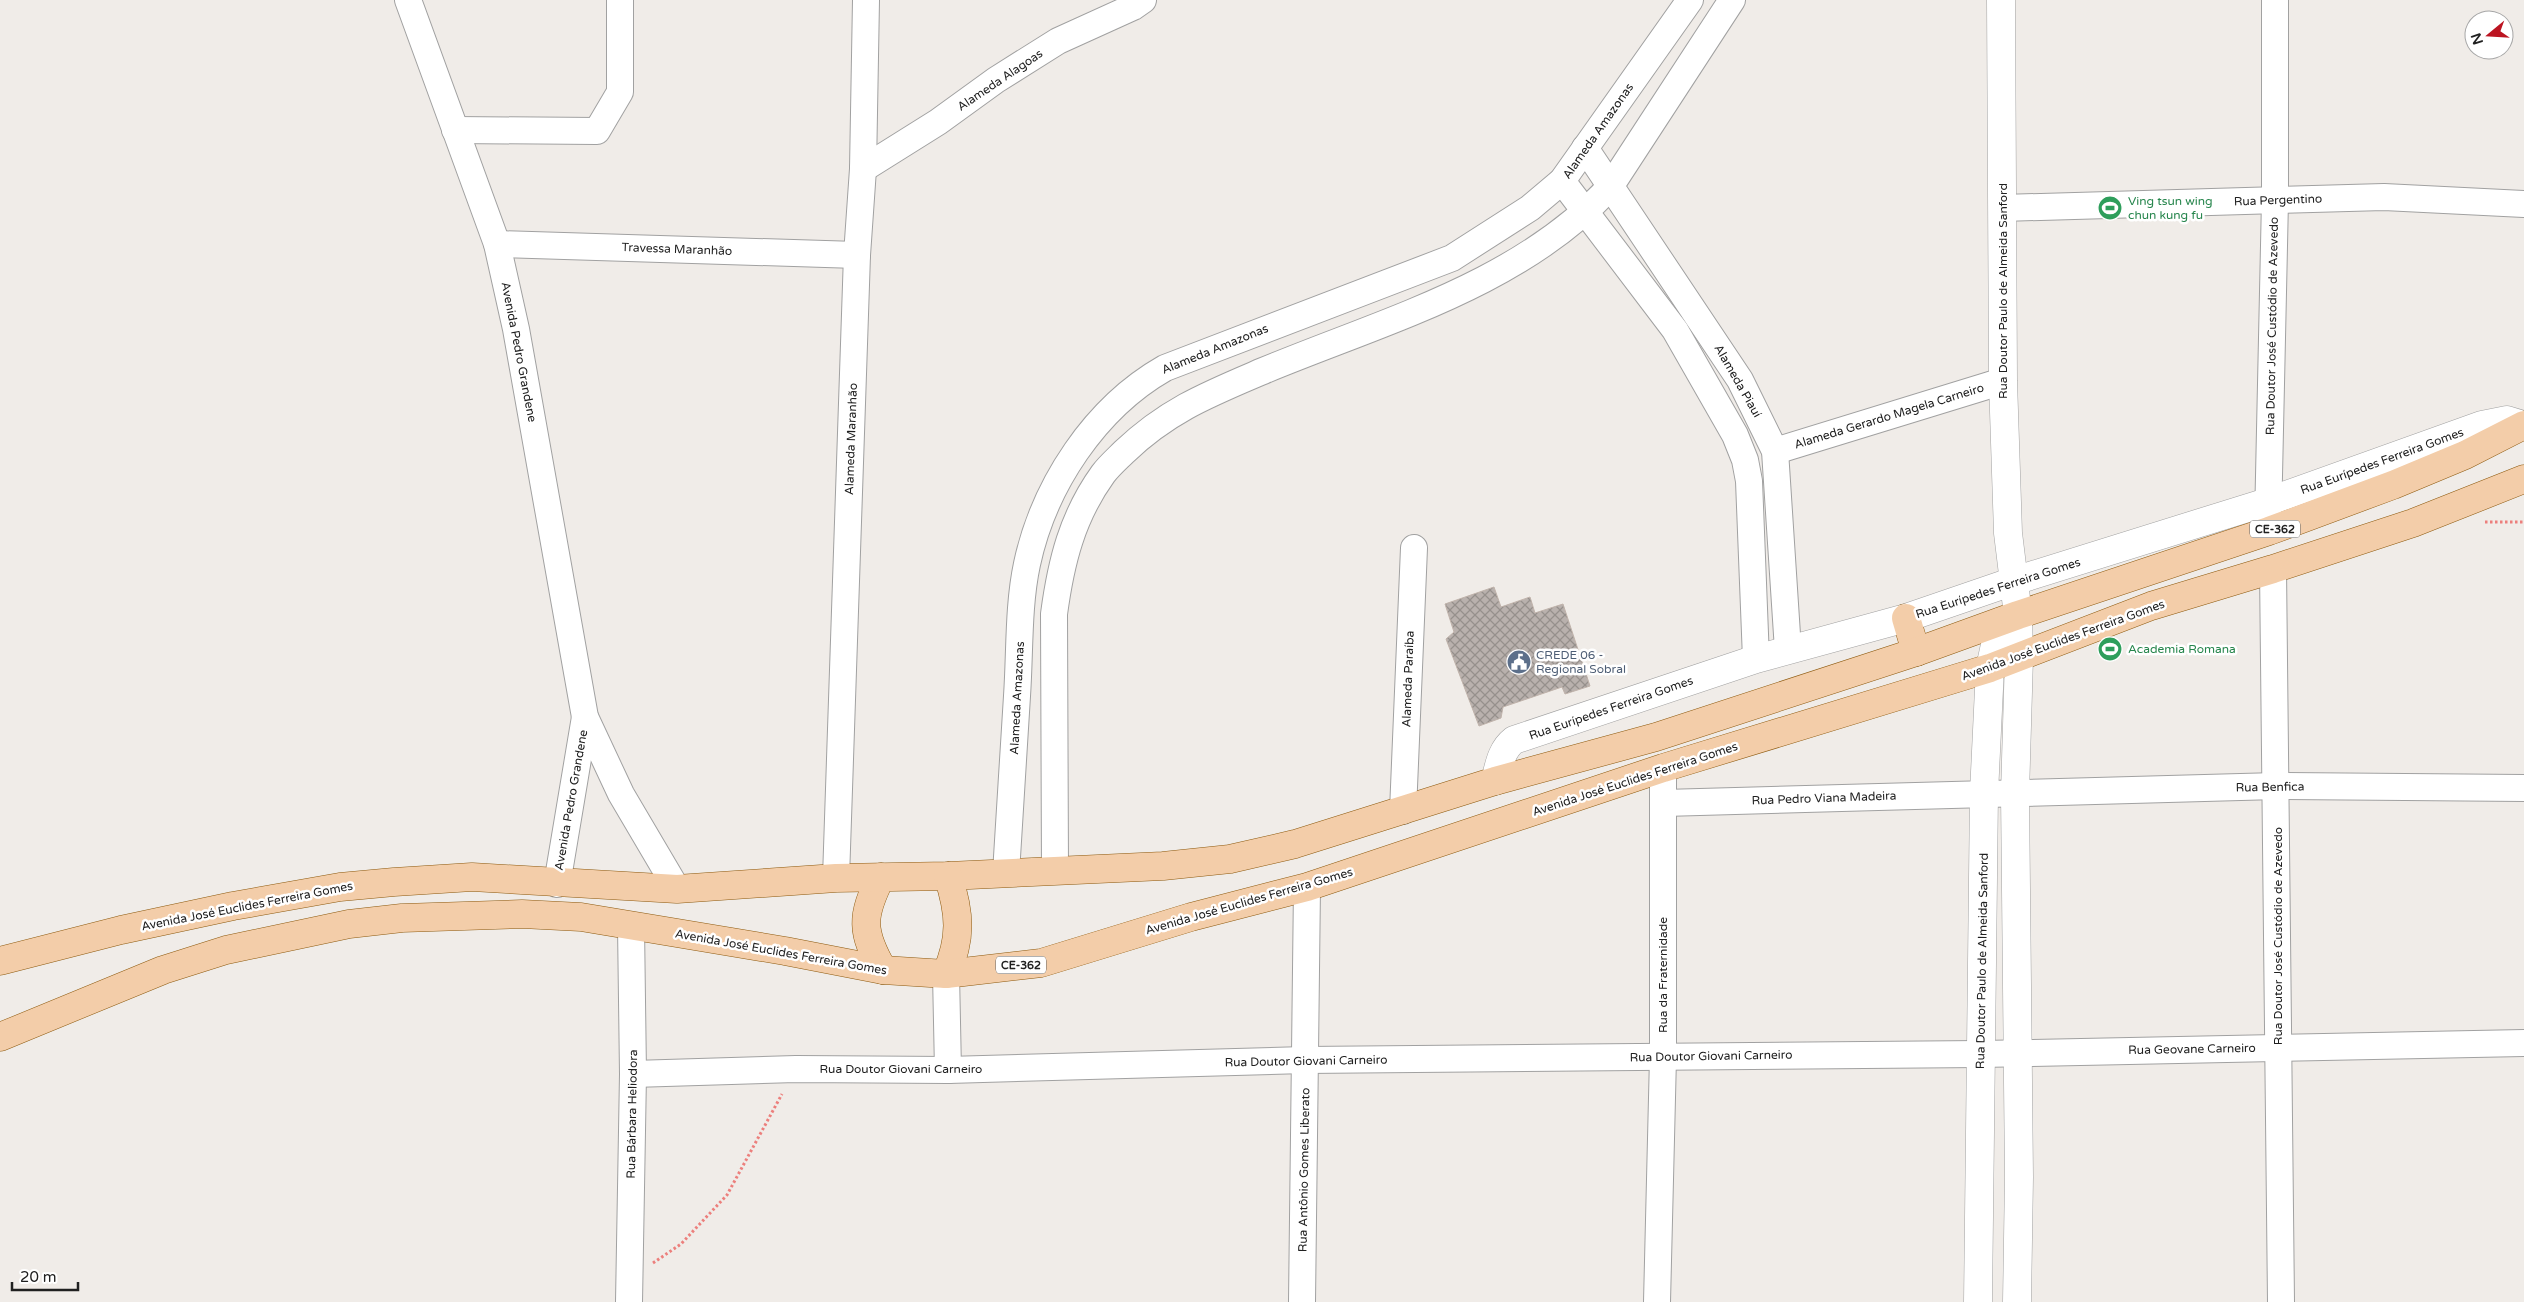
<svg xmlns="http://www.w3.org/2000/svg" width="2524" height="1302" viewBox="0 0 2524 1302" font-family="'Varela Round',sans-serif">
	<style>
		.building { fill: url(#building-cross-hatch); stroke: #c0b3ab }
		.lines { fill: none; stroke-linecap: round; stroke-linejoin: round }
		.minor-casing { stroke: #a1a1a1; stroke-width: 28 }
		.tertiary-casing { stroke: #a1a1a1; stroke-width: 29 }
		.primary-casing { stroke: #8d5a0f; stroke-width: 29 }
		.path { stroke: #ec7f7c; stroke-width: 3; stroke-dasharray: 2.5 2.5; stroke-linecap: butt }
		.minor { stroke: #fff; stroke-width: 26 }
		.tertiary { stroke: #fff; stroke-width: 28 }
		.primary { stroke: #f3cda9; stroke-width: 28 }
		.labels { text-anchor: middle; stroke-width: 5; stroke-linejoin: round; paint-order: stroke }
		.shield { fill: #fff; stroke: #636363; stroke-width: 1 }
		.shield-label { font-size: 11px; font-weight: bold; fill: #202020 }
		.street-label { font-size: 12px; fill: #202020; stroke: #fff }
		.leisure-label { font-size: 12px; fill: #27864d; stroke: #fff; text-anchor: start }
		.service-label { font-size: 12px; fill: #4e5e75; stroke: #fff; text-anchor: start }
	</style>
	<defs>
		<pattern id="building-cross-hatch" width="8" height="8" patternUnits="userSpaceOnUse" patternTransform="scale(1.25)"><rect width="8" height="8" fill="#b9b1ad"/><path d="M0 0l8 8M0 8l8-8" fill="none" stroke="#96908c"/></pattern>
	</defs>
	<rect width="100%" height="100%" fill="#f0ece8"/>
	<!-- building -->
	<polygon class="building" points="1494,587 1501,607 1530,597 1535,613 1563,604 1590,686 1565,694 1562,687 1503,707 1501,718 1479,726 1446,639 1454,632 1445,604"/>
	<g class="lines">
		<defs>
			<g id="minor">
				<polyline points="408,0 497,244 516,329 585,717 621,794 677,889"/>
				<polyline points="455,130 597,131 620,92 620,0"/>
				<polyline points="1585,148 1740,380 1775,451 1788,650"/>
				<polyline points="863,169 938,122 996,80 1058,41 1133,7 1143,0"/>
				<polyline points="1562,181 1675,330 1735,435 1745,460 1749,481 1756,659"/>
				<polyline points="2002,208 2384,197 2524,204"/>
				<polyline points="497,244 857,255"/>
				<polyline points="1775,451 2003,381"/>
				<polyline points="2268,522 2275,200 2275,0"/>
				<polyline points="2273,569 2281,1302"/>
				<polyline points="1664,803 2277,786 2524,788"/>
				<polyline points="1403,811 1414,548"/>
				<path d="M 1055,870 L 1054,614 C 1061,562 1072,517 1103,474 C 1109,466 1117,459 1124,452 C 1168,410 1209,394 1263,371 C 1383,321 1519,285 1610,187 L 1732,0"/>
				<path d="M 1006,873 C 1010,814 1013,755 1017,696 C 1020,652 1018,606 1027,564 C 1044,485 1095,408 1165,368 L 1452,258 L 1530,208 L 1562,181 L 1690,0"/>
				<polyline points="836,878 857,255 863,169 866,0"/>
				<polyline points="557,884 585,717"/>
				<polyline points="946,974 948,1070"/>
				<polyline points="633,1074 796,1069 948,1070 1305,1060 1980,1054 2524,1043"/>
				<polyline points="629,1302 633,1074 631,926"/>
				<polyline points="1302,1302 1307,887"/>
				<polyline points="1657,1302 1663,1057 1663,768"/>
			</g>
			<g id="tertiary">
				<polyline points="2001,0 2003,381 2008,533 2018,615 2019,657 2015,794 2019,1177 2017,1302"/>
				<path d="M 1495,781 C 1499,766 1501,750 1514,740 L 1756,659 L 1906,618 L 2014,581 L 2267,502 L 2482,425 L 2507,420 L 2523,425"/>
				<polyline points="1978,1302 1984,793 1990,668 2000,622"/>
			</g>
			<g id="primary">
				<polyline points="1906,618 1916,652"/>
				<path d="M 881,877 C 861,916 861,932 883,970"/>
				<polyline points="0,961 121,930 233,906 340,887 394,882 472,877 677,889 836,878 948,876 1163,866 1230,859 1295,844 1495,781 1656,737 1916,652 2018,615 2269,531 2393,485 2465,455 2524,425"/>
				<path d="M 946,974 C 962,938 960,913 948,876"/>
				<polyline points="0,1037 163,970 226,950 349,924 402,918 522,914 581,917 785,951 883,970 946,974 1041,963 1191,917 1307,887 1663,768 1990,668 2151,606 2273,569 2413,523 2524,479"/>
			</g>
		</defs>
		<!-- minor casing -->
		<use href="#minor" class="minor-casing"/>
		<!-- tertiary casing -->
		<use href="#tertiary" class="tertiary-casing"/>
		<!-- primary casing -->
		<use href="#primary" class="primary-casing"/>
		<!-- path -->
		<g class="path">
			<polyline points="2485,522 2524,522"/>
			<polyline points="653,1263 681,1244 727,1195 782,1094"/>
		</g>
		<!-- minor -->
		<use href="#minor" class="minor"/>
		<!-- tertiary -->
		<use href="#tertiary" class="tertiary"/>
		<!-- primary -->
		<use href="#primary" class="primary"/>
	</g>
	<!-- icons -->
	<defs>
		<symbol id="stadium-disc" viewBox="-11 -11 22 22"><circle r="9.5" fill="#2e9e5b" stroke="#fff"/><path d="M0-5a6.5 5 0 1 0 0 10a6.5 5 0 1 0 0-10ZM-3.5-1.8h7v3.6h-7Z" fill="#fff"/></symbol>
		<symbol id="civic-disc" viewBox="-11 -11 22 22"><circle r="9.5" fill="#5c6f8a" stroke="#fff"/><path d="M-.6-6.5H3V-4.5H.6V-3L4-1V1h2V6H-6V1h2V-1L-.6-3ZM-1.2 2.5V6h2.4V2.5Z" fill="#fff"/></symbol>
	</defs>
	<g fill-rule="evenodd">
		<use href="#stadium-disc" x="2096" y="194" width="28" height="28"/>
		<use href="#stadium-disc" x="2096" y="635" width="28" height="28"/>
		<use href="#civic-disc" x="1505" y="648" width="28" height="28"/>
	</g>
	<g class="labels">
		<!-- shield labels -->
		<g class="shield">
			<rect x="2250" y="520.5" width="50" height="17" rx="4"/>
			<rect x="996" y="956.5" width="50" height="17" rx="4"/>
		</g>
		<g class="shield-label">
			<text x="2275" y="533">CE-362</text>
			<text x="1021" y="969">CE-362</text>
		</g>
		<!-- street labels -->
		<g class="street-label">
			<text transform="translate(1000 80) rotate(-34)" y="4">Alameda Alagoas</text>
			<text transform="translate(1598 131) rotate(-55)" y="4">Alameda Amazonas</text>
			<text transform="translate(2278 200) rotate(-2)" y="4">Rua Pergentino</text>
			<text transform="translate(677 249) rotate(2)" y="4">Travessa Maranhão</text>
			<text transform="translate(2003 291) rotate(-90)" y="4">Rua Doutor Paulo de Almeida Sanford</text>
			<text transform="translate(2272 326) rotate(-89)" y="4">Rua Doutor José Custódio de Azevedo</text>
			<text transform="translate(1215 349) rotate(-22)" y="4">Alameda Amazonas</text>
			<text transform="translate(519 352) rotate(79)" y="4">Avenida Pedro Grandene</text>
			<text transform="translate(1738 381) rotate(60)" y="4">Alameda Piauí</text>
			<text transform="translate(1889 416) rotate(-17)" y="4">Alameda Gerardo Magela Carneiro</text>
			<text transform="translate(851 439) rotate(-88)" y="4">Alameda Maranhão</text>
			<text transform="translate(2382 461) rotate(-20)" y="4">Rua Eurípedes Ferreira Gomes</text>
			<text transform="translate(1998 588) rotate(-18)" y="4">Rua Eurípedes Ferreira Gomes</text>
			<text transform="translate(2063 640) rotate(-20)" y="4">Avenida José Euclides Ferreira Gomes</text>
			<text transform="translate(1408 679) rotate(-88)" y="4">Alameda Paraíba</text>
			<text transform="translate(1017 698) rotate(-87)" y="4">Alameda Amazonas</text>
			<text transform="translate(1611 708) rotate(-19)" y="4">Rua Eurípedes Ferreira Gomes</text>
			<text transform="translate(1635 779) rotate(-18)" y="4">Avenida José Euclides Ferreira Gomes</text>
			<text transform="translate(2270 787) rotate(-1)" y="4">Rua Benfica</text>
			<text transform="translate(1824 798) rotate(-2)" y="4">Rua Pedro Viana Madeira</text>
			<text transform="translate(571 800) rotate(-80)" y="4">Avenida Pedro Grandene</text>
			<text transform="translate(1249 901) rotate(-16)" y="4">Avenida José Euclides Ferreira Gomes</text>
			<text transform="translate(247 906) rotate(-11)" y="4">Avenida José Euclides Ferreira Gomes</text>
			<text transform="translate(2278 936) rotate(-90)" y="4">Rua Doutor José Custódio de Azevedo</text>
			<text transform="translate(781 952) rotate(10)" y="4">Avenida José Euclides Ferreira Gomes</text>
			<text transform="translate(1982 961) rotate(-89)" y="4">Rua Doutor Paulo de Almeida Sanford</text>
			<text transform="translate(1663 975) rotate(-90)" y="4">Rua da Fraternidade</text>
			<text transform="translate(2192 1049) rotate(-1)" y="4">Rua Geovane Carneiro</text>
			<text transform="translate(1711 1056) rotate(-1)" y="4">Rua Doutor Giovani Carneiro</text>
			<text transform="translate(1306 1061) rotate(-1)" y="4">Rua Doutor Giovani Carneiro</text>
			<text x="901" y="1073">Rua Doutor Giovani Carneiro</text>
			<text transform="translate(632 1114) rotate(-89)" y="4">Rua Bárbara Heliodora</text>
			<text transform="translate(1304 1170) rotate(-89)" y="4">Rua Antônio Gomes Liberato</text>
		</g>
		<!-- leisure labels -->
		<g class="leisure-label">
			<text x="2128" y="205">Ving tsun wing<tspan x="2128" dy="14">chun kung fu</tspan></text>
			<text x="2128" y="653">Academia Romana</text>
		</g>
		<!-- service labels -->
		<g class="service-label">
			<text x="1536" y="659">CREDE 06 -<tspan x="1536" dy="14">Regional Sobral</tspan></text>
		</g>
	</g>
	<!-- north arrow -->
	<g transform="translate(2489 35) rotate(252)"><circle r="24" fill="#ffffff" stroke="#a6a6a6"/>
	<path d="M0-4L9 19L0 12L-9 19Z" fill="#bc1421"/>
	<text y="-8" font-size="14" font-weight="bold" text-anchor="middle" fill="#202020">N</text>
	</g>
	<!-- scale -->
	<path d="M12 1282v8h66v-8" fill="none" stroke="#202020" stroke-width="2.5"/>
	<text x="20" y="1282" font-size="15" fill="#202020" stroke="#ffffff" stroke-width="4" paint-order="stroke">20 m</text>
</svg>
